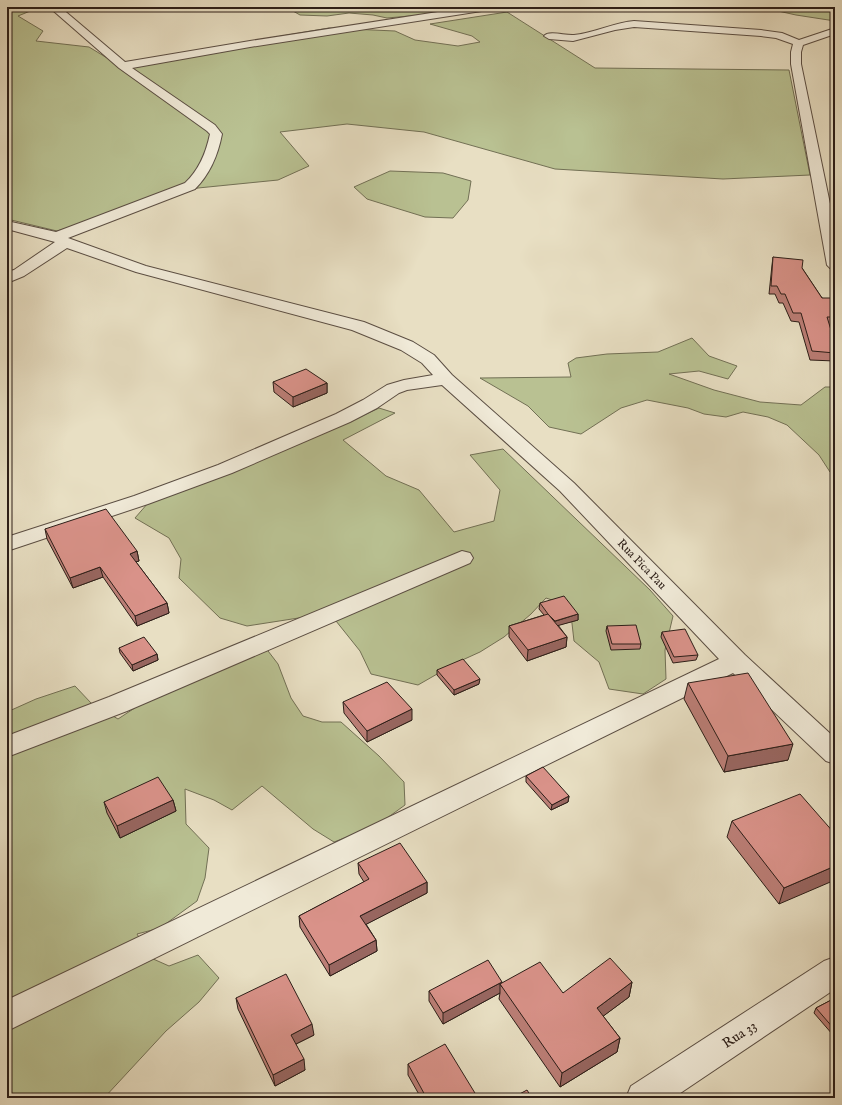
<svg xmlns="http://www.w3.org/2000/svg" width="842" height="1105" viewBox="0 0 842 1105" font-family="'IM FELL English',serif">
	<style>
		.green { fill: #b9c192; stroke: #727055 }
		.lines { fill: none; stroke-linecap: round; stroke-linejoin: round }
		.minor-casing { stroke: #5b4e43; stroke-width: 2 }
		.minor { fill: #f0ead8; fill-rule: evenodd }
		.wall { fill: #bb7e76; stroke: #2c1e18 }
		.shaded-wall { fill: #986660; stroke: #2c1e18 }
		.building { fill: #d99289; stroke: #2c1e18 }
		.labels { text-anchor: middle; stroke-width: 3; stroke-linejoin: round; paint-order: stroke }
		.street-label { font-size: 12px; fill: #2c1e18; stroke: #f0ead8 }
		.near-street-label { font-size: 14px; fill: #2c1e18; stroke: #f0ead8 }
	</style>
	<rect width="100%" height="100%" fill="#e8dfc3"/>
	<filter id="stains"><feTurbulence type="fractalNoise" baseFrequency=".005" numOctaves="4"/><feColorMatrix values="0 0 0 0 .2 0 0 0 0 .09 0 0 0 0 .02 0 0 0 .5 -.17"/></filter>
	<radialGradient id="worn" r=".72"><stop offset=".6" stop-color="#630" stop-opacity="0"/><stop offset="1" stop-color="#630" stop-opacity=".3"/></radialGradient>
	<!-- green -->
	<g class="green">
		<polygon points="7,7 40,7 18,16 43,31 36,41 89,47 117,64 329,28 395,31 415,40 458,46 480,42 472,36 430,24 507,12 595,68 789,70 810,175 723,179 555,169 424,132 347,124 280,132 309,166 278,180 198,188 57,231 7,219"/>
		<polygon points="286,7 475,7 432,14 387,18 373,15 349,13 327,16 300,15"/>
		<polygon points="760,7 835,7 835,21 796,15"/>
		<polygon points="390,171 443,173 471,181 468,200 453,218 425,217 399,209 367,199 354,187"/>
		<polygon points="692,338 709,356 737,366 728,379 699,371 669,374 714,390 760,402 801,405 825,387 835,387 835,476 830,472 819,455 787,425 768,417 743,412 726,417 704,414 688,408 647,400 621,408 581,434 549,427 528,406 480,378 571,377 568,363 576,358 607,354 658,352"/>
		<path d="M 379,408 L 395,413 L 343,440 L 386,476 L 419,490 L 454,532 L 494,521 L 500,490 L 470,455 L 503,449 L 650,590 L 673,616 L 665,650 L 666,679 L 643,694 L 609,689 L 599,662 L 574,641 L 570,606 L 546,598 L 531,614 L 504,637 L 480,652 L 458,662 L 418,685 L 371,674 L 360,651 L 336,621 L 305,617 L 247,626 L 220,618 L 179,578 L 181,559 L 169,538 L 135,518 L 148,503 C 225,473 304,444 379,408 Z"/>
		<polygon points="265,647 278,664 291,698 303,716 322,722 341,722 379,756 404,782 405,805 376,826 334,842 313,829 262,786 232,810 214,800 185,789 186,824 209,848 205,878 197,901 160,928 137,934 151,958 169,966 198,955 219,978 199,1002 166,1031 104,1098 7,1098 7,712 36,699 75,686 91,703 118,719 162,690"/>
	</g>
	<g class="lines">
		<defs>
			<g id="minor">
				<path d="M 49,7 L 60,7 L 125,62 L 250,41 L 470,7 L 493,7 L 488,10 L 250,47 L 132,68 L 215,125 L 222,134 C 218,155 210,174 195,189 L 68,238 L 146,266 L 364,322 L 413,342 L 434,355 L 452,375 L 574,483 L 745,655 L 835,738 L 835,764 L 826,761 L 733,673 L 7,1031 L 7,1000 L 719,659 L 560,491 L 442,385 L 407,390 L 399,393 L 377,408 L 350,422 L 232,473 L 148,504 L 7,551 L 7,537 L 134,496 L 218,465 L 336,414 L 363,400 L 387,385 L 404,380 L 433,375 L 422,363 L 401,350 L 352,330 L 136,272 L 67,248 L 24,276 L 7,283 L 7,272 L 14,270 L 55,242 L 7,229 L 7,221 L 56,232 L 185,183 C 199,170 206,153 210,134 L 207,131 L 119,68 Z"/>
				<path d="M 634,21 L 761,30 L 782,33 L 799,40 L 835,28 L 835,34 L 803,45 L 801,52 L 801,64 L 835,228 L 835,270 L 830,268 L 827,265 L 791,64 L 791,52 L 793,44 L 776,38 L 761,36 L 634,27 L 615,30 L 573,41 L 549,39 L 544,36 C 549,30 566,36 574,35 C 594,33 613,23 634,21 Z"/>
				<polygon points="462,551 470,553 473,558 470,563 127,711 7,757 7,736 109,697"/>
				<polygon points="835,957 835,989 673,1098 626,1098 631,1086 824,961"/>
			</g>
		</defs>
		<!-- minor casing -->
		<use href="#minor" class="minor-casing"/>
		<!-- minor -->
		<use href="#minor" class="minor"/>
	</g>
	<!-- wall -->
	<g class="wall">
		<polygon points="773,257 802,268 822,298 835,304 835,325 829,325 835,343 835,361 810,360 799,322 791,321 783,303 779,303 775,294 769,294 772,265"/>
		<polygon points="273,382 327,383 327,393 293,407 274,392"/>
		<polygon points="45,529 137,551 139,561 136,562 167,603 169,613 137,626 103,577 73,588 47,539"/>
		<polygon points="540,603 578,614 578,620 558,625 567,637 566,647 527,661 509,637 509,626 544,615 539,609"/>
		<polygon points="607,626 641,644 640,649 611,650 606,631"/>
		<polygon points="662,632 698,655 696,660 673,663 661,637"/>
		<polygon points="119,648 157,654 158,660 133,671 120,653"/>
		<polygon points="437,670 479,684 454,695 437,675"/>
		<polygon points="688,683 788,760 724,772 684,699"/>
		<polygon points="343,702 412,720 367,742 344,713"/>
		<polygon points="526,776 569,796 568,802 551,810 526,782"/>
		<polygon points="173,800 176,811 120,838 107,813 104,802"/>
		<polygon points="732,821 835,834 779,904 727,837"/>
		<polygon points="358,863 427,882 427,893 366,924 376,940 377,951 330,976 300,927 299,916 364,882 359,874"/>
		<polygon points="632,982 629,997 603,1016 620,1038 617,1052 560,1087 499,999 500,993 443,1024 429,1001 429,991 502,983 563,993"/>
		<polygon points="236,998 314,1035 296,1044 305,1070 275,1086 238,1009"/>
		<polygon points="835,998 835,1034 833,1035 814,1013 816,1008"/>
		<polygon points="408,1064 478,1098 421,1098 408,1075"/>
	</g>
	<!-- shaded-wall -->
	<g class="shaded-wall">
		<polygon points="327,383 327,393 293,407 293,397"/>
		<polygon points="137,551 139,561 132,563 130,554"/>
		<polygon points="100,567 103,577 73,588 70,578"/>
		<polygon points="167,603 169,613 137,626 135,616"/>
		<polygon points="578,614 578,620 553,627 553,622"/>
		<polygon points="567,637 566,647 527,661 528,650"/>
		<polygon points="157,654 158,660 133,671 132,665"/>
		<polygon points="480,679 479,684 454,695 454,690"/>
		<polygon points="412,709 412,720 367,742 367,731"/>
		<polygon points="793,744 788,760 724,772 728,756"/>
		<polygon points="569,796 568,802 551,810 552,805"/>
		<polygon points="173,800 176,811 120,838 117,826"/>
		<polygon points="835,866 835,880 779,904 784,888"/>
		<polygon points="427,882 427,893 361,927 360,916"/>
		<polygon points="376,940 377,951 330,976 329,965"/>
		<polygon points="502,982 502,987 500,984 500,993 443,1024 443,1013"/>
		<polygon points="632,982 629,997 594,1023 597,1008"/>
		<polygon points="312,1024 314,1035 292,1046 291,1035"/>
		<polygon points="620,1038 617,1052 560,1087 562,1073"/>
		<polygon points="304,1059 305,1070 275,1086 273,1075"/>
	</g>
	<!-- building -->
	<g class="building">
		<polygon points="773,257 803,260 802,268 822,298 832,298 835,304 835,317 827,317 835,343 835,353 812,351 801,313 793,313 785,294 781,294 777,286 771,286"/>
		<polygon points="306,369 327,383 293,397 273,382"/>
		<polygon points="106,509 137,551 130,554 167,603 135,616 100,567 70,578 45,529"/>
		<polygon points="564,596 578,614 555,621 548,614 540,603"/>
		<polygon points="548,614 567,637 528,650 509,626"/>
		<polygon points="636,625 641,644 612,644 607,626"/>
		<polygon points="685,629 698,655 674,657 662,632"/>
		<polygon points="144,637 157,654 132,665 119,648"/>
		<polygon points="463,659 480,679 454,690 437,670"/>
		<polygon points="748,673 793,744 728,756 688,683"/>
		<polygon points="387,682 412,709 367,731 343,702"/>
		<polygon points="543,767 569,796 552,805 526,776"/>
		<polygon points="158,777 173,800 117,826 104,802"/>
		<polygon points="800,794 835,834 835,866 784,888 732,821"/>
		<polygon points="400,843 427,882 360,916 376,940 329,965 299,916 369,879 358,863"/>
		<polygon points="610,958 632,982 597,1008 620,1038 562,1073 500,984 540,962 563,993"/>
		<polygon points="488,960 502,982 443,1013 429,991"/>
		<polygon points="286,974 312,1024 291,1035 304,1059 273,1075 236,998"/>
		<polygon points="835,998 835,1030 816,1008"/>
		<polygon points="445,1044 478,1098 424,1098 426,1097 408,1064"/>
		<polygon points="527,1090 532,1098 512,1098"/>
	</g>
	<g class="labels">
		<!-- street labels -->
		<g class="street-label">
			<text transform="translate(642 564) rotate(46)" y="4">Rua Pica Pau</text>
		</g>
		<!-- near-street labels -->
		<g class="near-street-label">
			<text transform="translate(739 1034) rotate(-34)" y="5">Rua 33</text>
		</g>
	</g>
	<!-- margin -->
	<rect width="842" height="1105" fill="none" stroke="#e8dfc3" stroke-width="24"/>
	<rect x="8" y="8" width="826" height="1089" fill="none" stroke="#2c1e18" stroke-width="2"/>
	<rect x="12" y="12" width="818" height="1081" fill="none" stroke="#2c1e18"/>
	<rect width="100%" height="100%" filter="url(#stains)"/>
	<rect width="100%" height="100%" fill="url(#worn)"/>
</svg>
